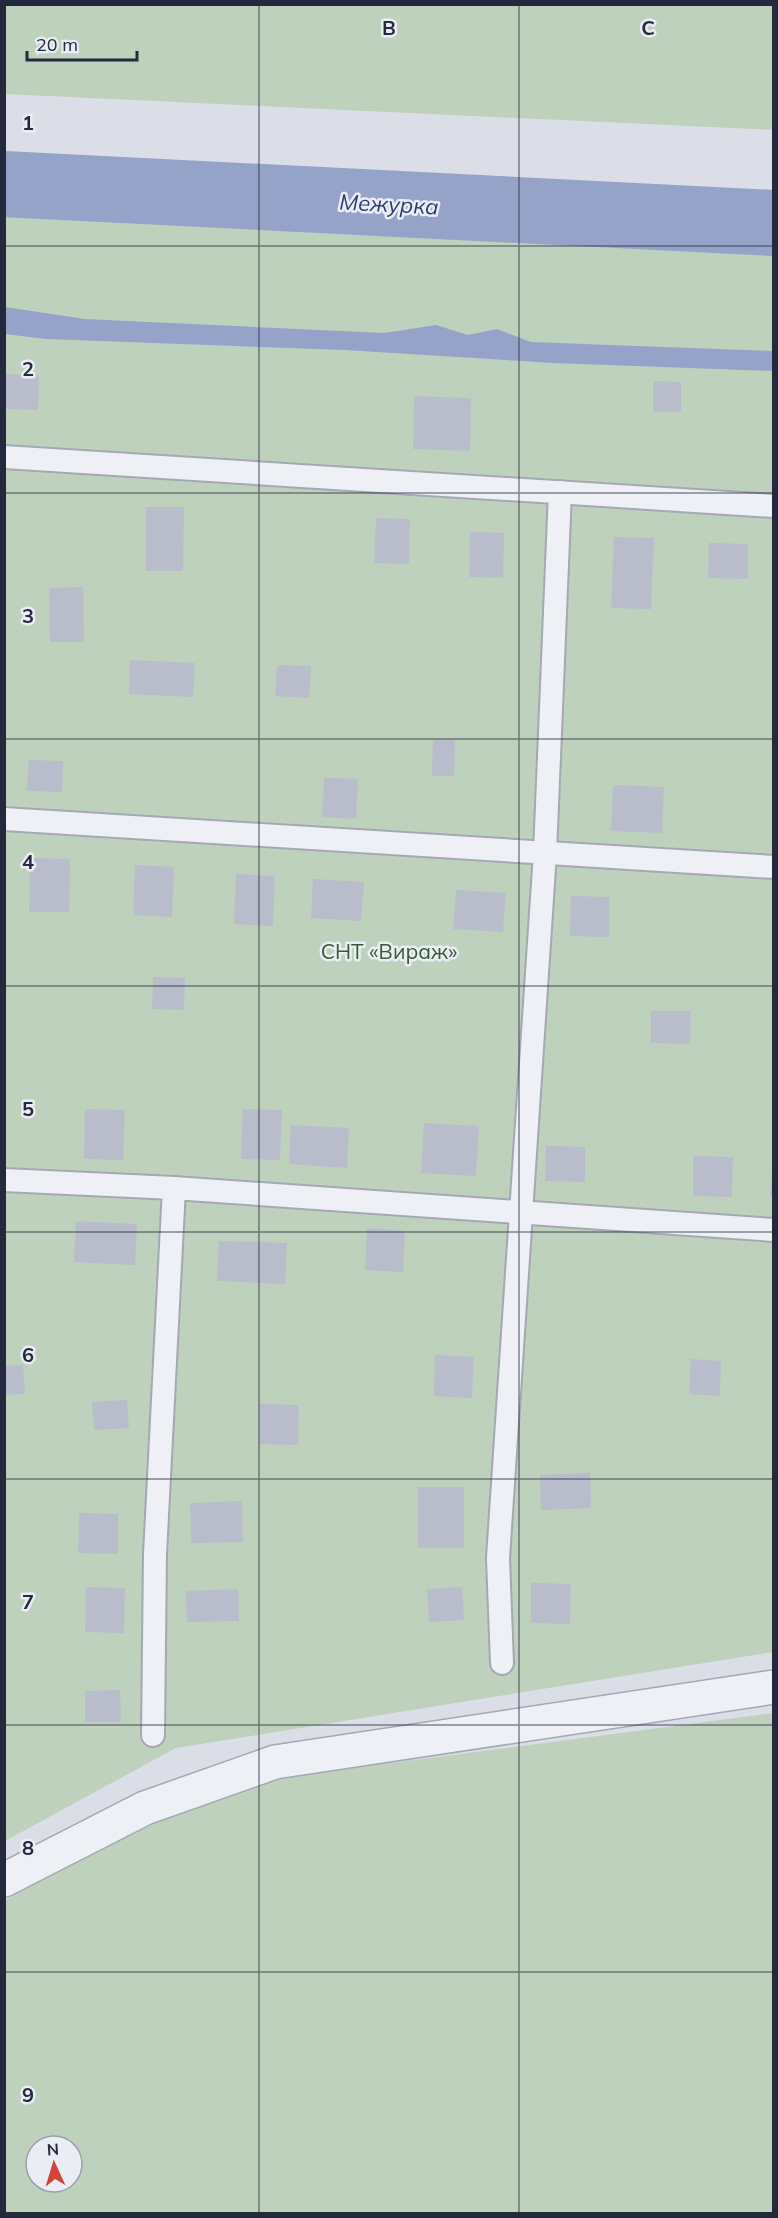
<svg xmlns="http://www.w3.org/2000/svg" width="778" height="2218" viewBox="0 0 778 2218" font-family="Mulish,sans-serif">
	<style>
		.green { fill: #bed1bd; fill-rule: evenodd }
		.water { fill: #95a3c9 }
		.lines { fill: none; stroke-linecap: round; stroke-linejoin: round }
		.river { stroke: #95a3c9; stroke-width: 66 }
		.building { fill: #b9bcca }
		.service-casing { stroke: #a5a8b4; stroke-width: 26 }
		.minor-casing { stroke: #a5a8b4; stroke-width: 36 }
		.service { stroke: #eff0f5; stroke-width: 22 }
		.minor { stroke: #eff0f5; stroke-width: 33 }
		.grid { fill: none; stroke: #25293e; stroke-width: 1.5; stroke-opacity: 0.55 }
		.labels { text-anchor: middle; stroke-width: 5; stroke-linejoin: round; paint-order: stroke }
		.park-label { font-size: 21px; fill: #325a33; stroke: #ebedf5 }
		.water-label { font-size: 22px; font-style: italic; fill: #2e3e73; stroke: #ebedf5 }
		.grid-label { font-size: 20px; text-anchor: middle; font-weight: bold; fill: #25293e; stroke: #ebedf5; stroke-width: 5; stroke-linejoin: round; paint-order: stroke }
	</style>
	<rect width="100%" height="100%" fill="#dcdee7"/>
	<!-- green -->
	<g class="green">
		<polygon points="5,4 773,5 773,130 5,94"/>
		<polygon points="4,210 773,252 773,1652 176,1748 5,1841"/>
		<path d="M 773,1713 L 773,2213 L 5,2213 L 4,1901 L 158,1811 L 291,1776 ZM 36,2146 L 72,2146 L 72,2182 L 36,2182 Z"/>
	</g>
	<!-- water -->
	<polygon class="water" points="5,307 85,319 384,333 436,325 468,335 497,329 531,342 773,351 773,371 553,363 345,350 46,339 5,334"/>
	<g class="lines">
		<!-- river -->
		<polyline class="river" points="4,184 774,223"/>
	</g>
	<!-- building -->
	<g class="building">
		<polygon points="4,374 39,375 38,410 4,409"/>
		<polygon points="653,381 681,382 681,412 653,412"/>
		<polygon points="414,396 471,398 470,451 413,449"/>
		<polygon points="146,507 184,507 183,571 146,571"/>
		<polygon points="376,518 410,519 409,564 374,563"/>
		<polygon points="470,532 504,533 503,578 469,577"/>
		<polygon points="614,537 654,538 651,609 611,608"/>
		<polygon points="709,543 748,544 748,579 708,578"/>
		<polygon points="83,587 84,642 50,642 49,588"/>
		<polygon points="130,660 195,663 193,697 129,694"/>
		<polygon points="277,665 311,666 309,698 275,696"/>
		<polygon points="433,740 455,740 454,776 432,776"/>
		<polygon points="29,760 63,761 62,792 27,791"/>
		<polygon points="324,778 358,779 356,819 322,817"/>
		<polygon points="613,785 664,787 662,833 611,831"/>
		<polygon points="30,858 70,859 69,912 29,912"/>
		<polygon points="135,865 174,867 172,917 133,915"/>
		<polygon points="236,874 275,876 273,926 234,924"/>
		<polygon points="313,879 364,882 361,921 311,918"/>
		<polygon points="456,890 506,893 503,932 453,929"/>
		<polygon points="571,896 610,897 609,937 570,936"/>
		<polygon points="153,977 185,978 184,1010 152,1009"/>
		<polygon points="651,1011 691,1011 690,1044 651,1043"/>
		<polygon points="85,1109 125,1110 123,1160 84,1159"/>
		<polygon points="243,1109 282,1110 280,1160 241,1159"/>
		<polygon points="424,1123 479,1126 476,1176 421,1173"/>
		<polygon points="291,1125 349,1128 347,1168 289,1164"/>
		<polygon points="546,1146 585,1147 585,1182 545,1181"/>
		<polygon points="693,1156 733,1157 732,1197 693,1196"/>
		<polygon points="772,1172 774,1172 774,1197 770,1197"/>
		<polygon points="76,1221 137,1224 135,1265 74,1262"/>
		<polygon points="367,1228 405,1231 403,1272 365,1270"/>
		<polygon points="219,1241 287,1243 285,1284 217,1281"/>
		<polygon points="435,1355 474,1357 472,1398 434,1396"/>
		<polygon points="691,1359 721,1361 720,1396 689,1394"/>
		<polygon points="23,1365 25,1394 4,1395 4,1366"/>
		<polygon points="127,1400 129,1428 94,1430 92,1402"/>
		<polygon points="259,1404 299,1405 298,1445 259,1444"/>
		<polygon points="590,1473 591,1508 541,1510 540,1475"/>
		<rect x="418" y="1487" width="46" height="61"/>
		<polygon points="242,1501 243,1542 191,1543 190,1503"/>
		<polygon points="79,1513 118,1514 118,1554 78,1553"/>
		<polygon points="531,1583 571,1584 570,1624 531,1623"/>
		<polygon points="86,1587 125,1588 124,1633 85,1632"/>
		<polygon points="462,1587 464,1620 429,1622 427,1589"/>
		<polygon points="238,1589 239,1621 187,1622 186,1591"/>
		<polygon points="120,1690 121,1722 85,1722 85,1691"/>
	</g>
	<g class="lines">
		<defs>
			<g id="service">
				<polyline points="4,457 774,506"/>
				<polyline points="4,819 774,867"/>
				<polyline points="4,1180 174,1188 774,1230"/>
				<polyline points="502,1663 498,1558 545,853 560,492"/>
				<polyline points="153,1735 155,1554 174,1188"/>
			</g>
			<polyline id="minor" points="4,1880 145,1808 275,1762 774,1687"/>
		</defs>
		<!-- service casing -->
		<use href="#service" class="service-casing"/>
		<!-- minor casing -->
		<use href="#minor" class="minor-casing"/>
		<!-- service -->
		<use href="#service" class="service"/>
		<!-- minor -->
		<use href="#minor" class="minor"/>
	</g>
	<!-- grid -->
	<path class="grid" d="M 259,4 L 259,2214M 519,4 L 519,2214M 4,246 L 774,246M 4,493 L 774,493M 4,739 L 774,739M 4,986 L 774,986M 4,1232 L 774,1232M 4,1479 L 774,1479M 4,1725 L 774,1725M 4,1972 L 774,1972"/>
	<g class="labels">
		<!-- park labels -->
		<g class="park-label">
			<text x="389" y="959">СНТ «Вираж»</text>
		</g>
		<!-- water labels -->
		<g class="water-label">
			<text transform="translate(389 204) rotate(3)" y="8">Межурка</text>
		</g>
	</g>
	<g class="grid-label">
		<text x="389" y="35">B</text>
		<text x="648" y="35">C</text>
		<text x="28" y="130">1</text>
		<text x="28" y="376">2</text>
		<text x="28" y="623">3</text>
		<text x="28" y="869">4</text>
		<text x="28" y="1116">5</text>
		<text x="28" y="1362">6</text>
		<text x="28" y="1609">7</text>
		<text x="28" y="1855">8</text>
		<text x="28" y="2102">9</text>
	</g>
	<!-- border -->
	<rect width="778" height="2218" fill="none" stroke="#25293e" stroke-width="12"/>
	<!-- north arrow -->
	<g transform="translate(54 2164) rotate(356)"><circle r="28" fill="#ebedf5" stroke="#9c9fac" stroke-width="1.5"/>
	<path d="M0-4.5L10 22L0 15L-10 22Z" fill="#d3443a"/>
	<text y="-9" font-size="16" font-weight="bold" text-anchor="middle" fill="#25293e">N</text>
	</g>
	<!-- scale -->
	<path d="M27 51v9h110v-9" fill="none" stroke="#25293e" stroke-width="3"/>
	<text x="36" y="51" font-size="18" fill="#25293e" stroke="#ebedf5" stroke-width="4.5" paint-order="stroke">20 m</text>
</svg>
